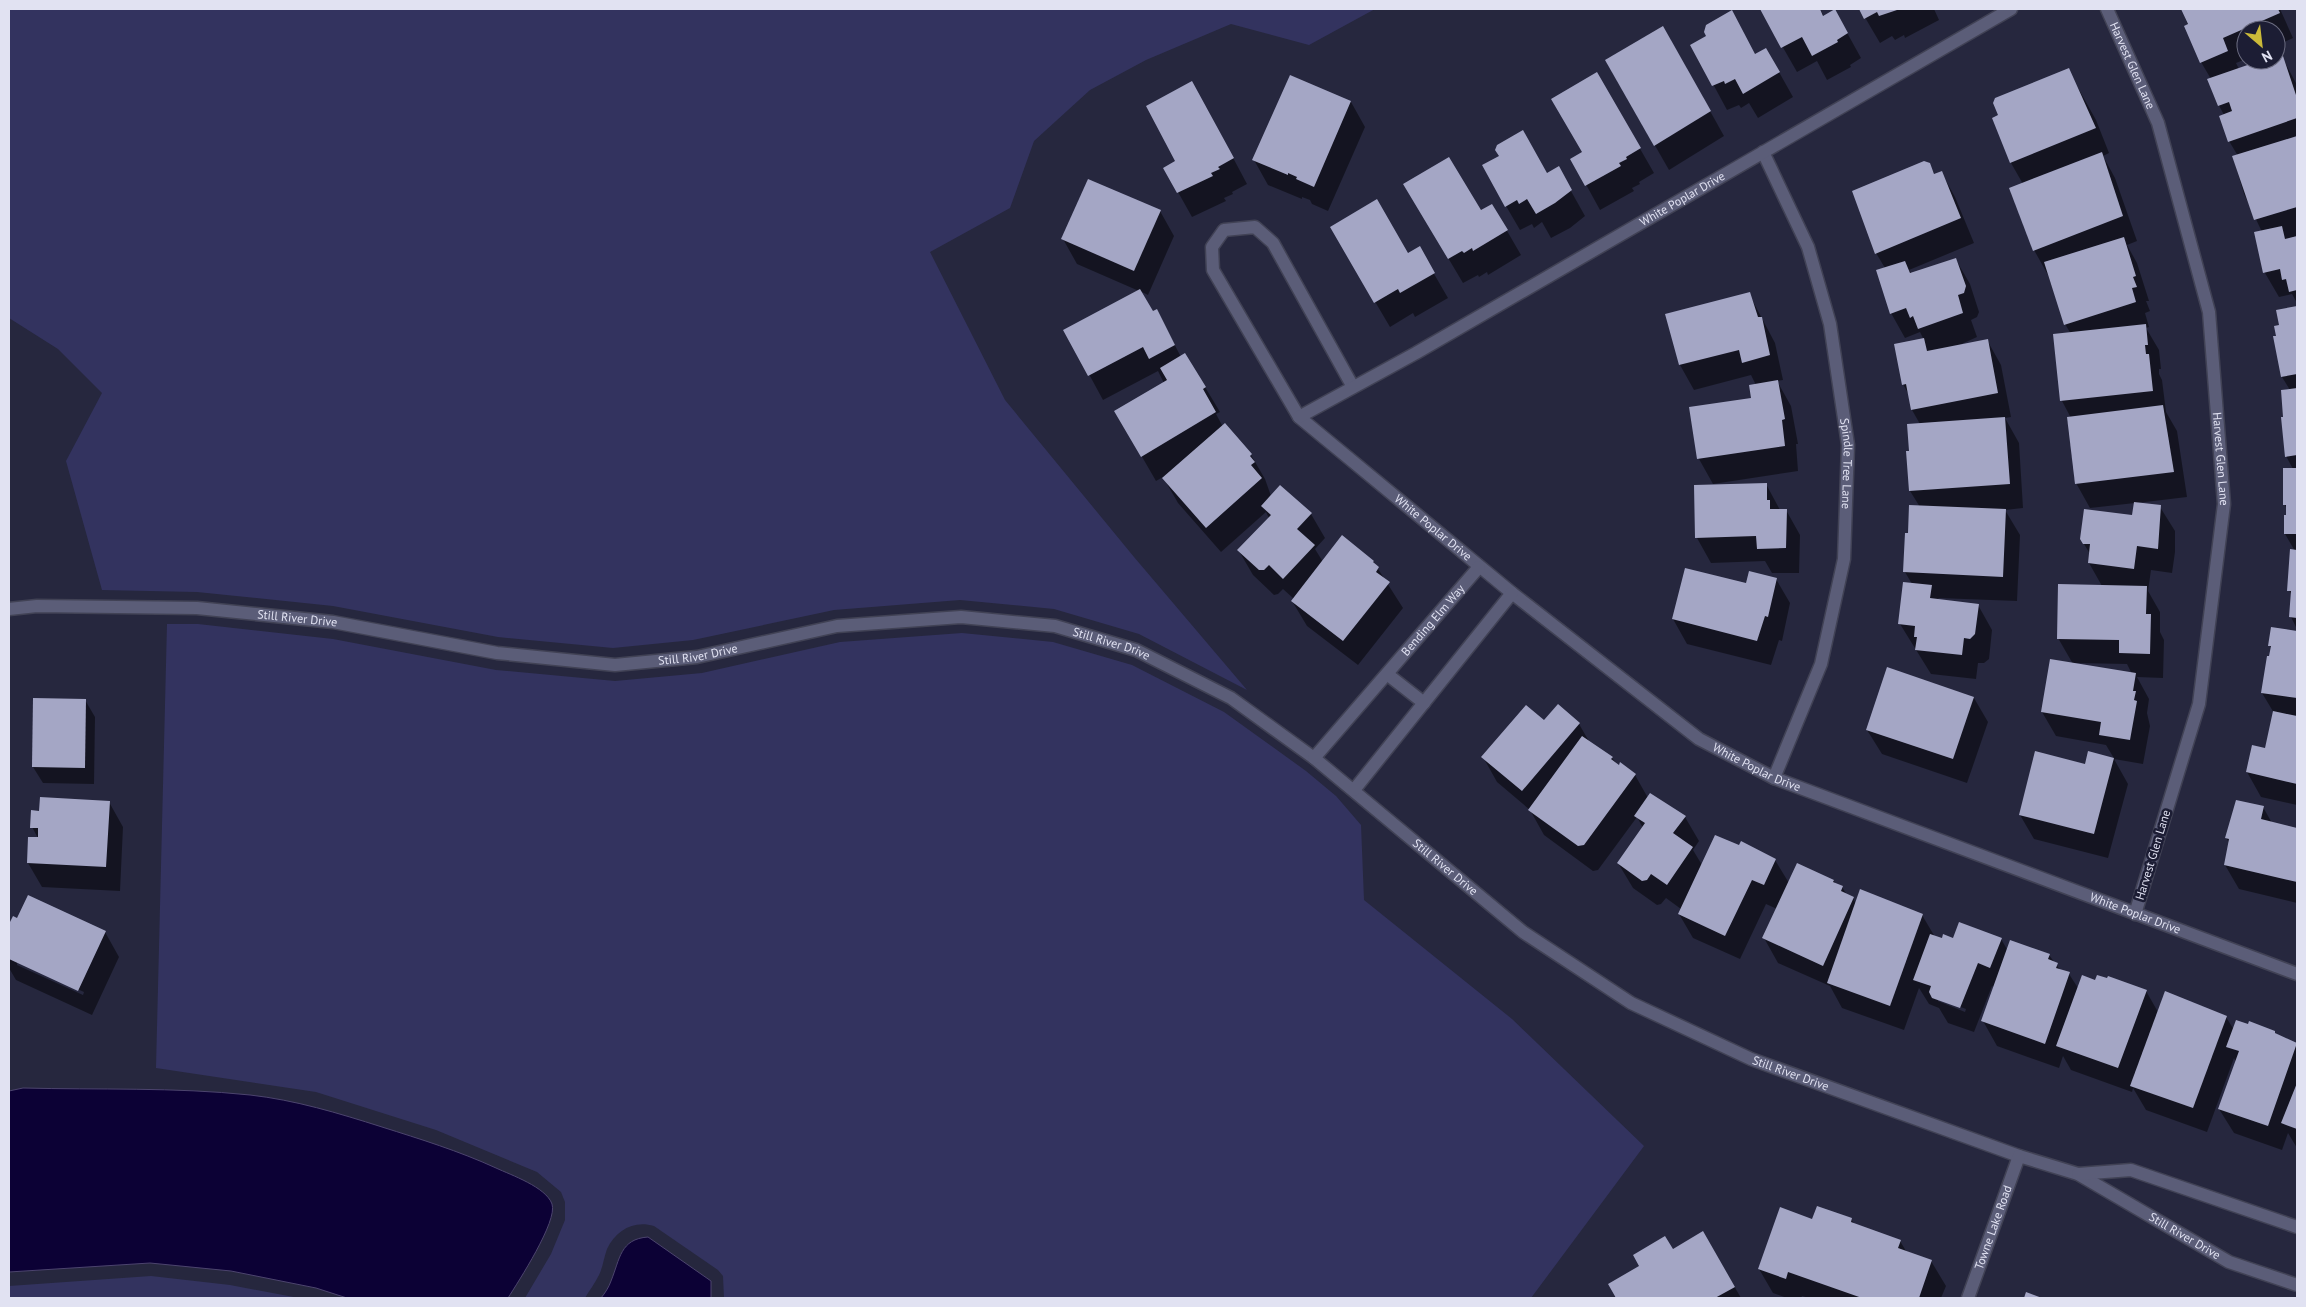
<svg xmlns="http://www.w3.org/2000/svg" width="2306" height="1307" viewBox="0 0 2306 1307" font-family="'PT Sans',sans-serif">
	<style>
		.green { fill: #33335f }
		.water { fill: #0c0135; stroke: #4c446e }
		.shadow { fill: #0007; fill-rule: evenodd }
		.building { fill: #a4a6c5 }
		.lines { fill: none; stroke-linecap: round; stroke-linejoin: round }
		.street-casing { stroke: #414255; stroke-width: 15 }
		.street { stroke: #5b5d78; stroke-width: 12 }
		.labels { text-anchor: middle; stroke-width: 5; stroke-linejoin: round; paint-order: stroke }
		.street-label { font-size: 12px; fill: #e1e2f2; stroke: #1c1d34 }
	</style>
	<rect width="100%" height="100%" fill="#26273e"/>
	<!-- green -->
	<g class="green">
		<polygon points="9,9 1375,9 1309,45 1231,24 1146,60 1090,90 1034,141 1010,208 930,252 1005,400 1134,557 1247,690 1139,634 1054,609 960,600 834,610 693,640 613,648 498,637 333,606 197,592 102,590 66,461 102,393 58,349 9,318"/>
		<path d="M 167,624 L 198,624 L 333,639 L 496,670 L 615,681 L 702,673 L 840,642 L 962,633 L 1053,642 L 1132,665 L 1224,712 L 1306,771 L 1336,796 L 1361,825 L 1364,900 L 1512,1019 L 1644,1146 L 1531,1298 L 724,1298 L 723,1276 L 718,1270 L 654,1226 C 634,1220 616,1230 607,1249 C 604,1257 603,1267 599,1275 C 595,1283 589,1291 585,1298 L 525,1298 L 551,1254 L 565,1220 L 565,1202 L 561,1192 L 537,1172 L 436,1130 L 316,1092 L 156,1068 Z"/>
		<polygon points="151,1276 230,1285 299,1298 9,1298 9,1286"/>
	</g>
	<!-- water -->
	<g class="water">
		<path d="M 23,1088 C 98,1090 174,1087 250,1095 C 295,1100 338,1113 382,1127 C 420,1139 459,1151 496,1168 C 511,1175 546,1187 552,1204 C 558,1221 518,1282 508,1298 L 347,1298 L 316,1288 L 231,1271 L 150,1263 L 9,1272 L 9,1091 Z"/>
		<path d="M 648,1237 L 711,1281 L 711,1298 L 601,1298 C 605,1293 609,1287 611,1281 C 620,1259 620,1239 648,1237 Z"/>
	</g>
	<!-- shadow -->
	<g class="shadow">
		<polygon points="1761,9 1820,9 1824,17 1835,11 1861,58 1850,65 1851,67 1827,80 1817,61 1797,72"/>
		<polygon points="1860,9 1934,9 1939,20 1905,38 1904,35 1895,40 1892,36 1880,43"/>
		<polygon points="2182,9 2280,9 2293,38 2276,46 2276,30 2246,30 2246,59 2236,63 2239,69 2266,60 2276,60 2276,56 2281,55 2297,85 2297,303 2292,294 2279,297 2265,273 2255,233 2262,232 2244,194 2233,157 2238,156 2229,141 2224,115 2214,96 2208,80 2211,79 2201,62"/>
		<polygon points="1708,37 1755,55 1766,49 1793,97 1758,118 1749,103 1741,108 1739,105 1727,110 1692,45"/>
		<polygon points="1677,52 1724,136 1669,170 1606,60"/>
		<path d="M 2068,70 L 2096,120 L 2109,153 L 2103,156 L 2115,178 L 2137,241 L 2127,245 L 2137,263 L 2149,301 L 2146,301 L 2150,311 L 2145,313 L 2149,327 L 2146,328 L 2159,350 L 2161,369 L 2159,369 L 2159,374 L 2162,380 L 2166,412 L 2177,431 L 2187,497 L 2137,503 L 2160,507 L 2175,531 L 2175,552 L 2172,573 L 2151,570 L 2148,591 L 2160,612 L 2160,632 L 2164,640 L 2163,678 L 2137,677 L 2149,699 L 2147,713 L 2150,726 L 2143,764 L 2114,759 L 2128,784 L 2108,858 L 2034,839 L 2020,815 L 2086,766 L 2089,753 L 2115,760 L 2106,745 L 2056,736 L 2042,712 L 2073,664 L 2058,638 L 2102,586 L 2089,563 L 2090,554 L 2081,539 L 2133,516 L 2135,503 L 2090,508 L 2076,483 L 2071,418 L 2062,401 L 2055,335 L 2071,334 L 2065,324 L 2048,275 L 2034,250 L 2023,184 L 2011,163 L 1993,119 ZM 2074,663 L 2127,664 L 2132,674 L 2074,665 Z"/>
		<polygon points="1597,74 1654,173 1639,182 1640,184 1632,188 1634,191 1600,210 1572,159 1583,153"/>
		<polygon points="1290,76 1351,102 1365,127 1328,211 1312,204 1310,200 1302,197 1302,199 1268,185 1254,160"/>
		<polygon points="1206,107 1247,184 1232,192 1233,194 1224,198 1226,201 1192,217 1178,192 1177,162"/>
		<polygon points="1500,157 1547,174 1558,168 1585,216 1570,228 1551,238 1542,222 1534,228 1532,224 1520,230 1506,206"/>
		<polygon points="1929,164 1935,175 1941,172 1955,197 1974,243 1909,270 1912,274 1956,260 1970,284 1979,312 1977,317 1971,320 1977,337 1955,347 1987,340 2001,365 2011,417 2005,418 2019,443 2023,508 2005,510 2020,535 2017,601 1938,598 1940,601 1978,605 1992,630 1989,659 1984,663 1978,663 1976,679 1931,674 1900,624 1912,584 1905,572 1909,534 1920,507 1910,491 1911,453 1920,424 1912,410 1909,395 1903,384 1924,340 1920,332 1905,338 1891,313 1885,268 1876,253"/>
		<polygon points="1492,205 1521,255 1488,275 1487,272 1479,277 1478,275 1463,283 1419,209 1480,212"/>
		<polygon points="1160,211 1174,236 1148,295 1140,291 1153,313 1157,311 1181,357 1205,387 1220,412 1216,414 1223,427 1225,425 1251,455 1265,479 1271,496 1311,514 1325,538 1315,549 1323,562 1373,561 1403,608 1358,665 1307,626 1292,601 1294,599 1283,589 1278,594 1274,595 1253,575 1239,551 1269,518 1266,512 1221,552 1178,503 1163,477 1156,481 1130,436 1164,383 1158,371 1103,400 1065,330 1139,291 1077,264 1063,239"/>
		<polygon points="1331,227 1408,254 1419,248 1448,298 1415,317 1413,313 1390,327"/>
		<polygon points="1749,294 1775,343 1783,380 1777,381 1791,406 1798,444 1796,444 1798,471 1713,484 1699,459 1691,408 1753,399 1756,385 1751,375 1694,390 1680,365 1667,315"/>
		<polygon points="2297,308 2297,629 2291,617 2292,596 2289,590 2295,551 2285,534 2287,510 2285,505 2293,469 2286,456 2285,418 2290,390 2282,377 2278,337 2281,326 2278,311"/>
		<polygon points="1766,484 1780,510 1786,510 1800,535 1799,573 1772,573 1765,561 1711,563 1697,538"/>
		<polygon points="1776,579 1790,603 1782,641 1779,640 1771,665 1687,644 1673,619 1746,585"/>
		<polygon points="2272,629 2297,633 2297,805 2261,797 2247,772 2265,749 2274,713 2262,693 2270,658 2272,649 2270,646"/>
		<polygon points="1974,698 1988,722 1967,783 1882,754 1867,730"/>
		<polygon points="85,700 95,717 94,784 43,783 33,767"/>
		<path d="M 1558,706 L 1579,724 L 1590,743 L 1612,758 L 1619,766 L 1620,764 L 1635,775 L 1648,798 L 1685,817 L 1699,841 L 1693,850 L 1702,865 L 1775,860 L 1789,883 L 1834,881 L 1836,885 L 1842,887 L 1847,895 L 1853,898 L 1856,904 L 1922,915 L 1935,937 L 1954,940 L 2001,939 L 2008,951 L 2049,955 L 2061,971 L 2069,974 L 2078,988 L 2096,981 L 2146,991 L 2158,1012 L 2226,1017 L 2234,1030 L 2274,1032 L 2282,1039 L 2297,1044 L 2297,1148 L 2288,1133 L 2282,1150 L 2234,1133 L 2219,1109 L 2236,1062 L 2234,1058 L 2207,1132 L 2146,1110 L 2133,1088 L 2132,1092 L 2071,1070 L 2063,1056 L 2059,1068 L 1997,1046 L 1983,1021 L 1995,988 L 1992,986 L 1974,1032 L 1948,1023 L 1939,1008 L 1929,1004 L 1919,988 L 1904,1030 L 1842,1008 L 1830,986 L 1778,963 L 1764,938 L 1777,909 L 1766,904 L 1740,959 L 1693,938 L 1679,914 L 1681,909 L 1666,898 L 1661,904 L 1657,905 L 1633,888 L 1618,863 L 1643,828 L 1637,817 L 1598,870 L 1593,871 L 1544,835 L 1530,810 L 1497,782 L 1483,757 L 1544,722 ZM 1938,999 L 1966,1009 L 1965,1012 L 1938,1001 Z"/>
		<polygon points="109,802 123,827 120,891 42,887 28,863 38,838 32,827 40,812"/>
		<polygon points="2263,807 2272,823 2297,829 2297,903 2239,889 2225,865 2229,843 2226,837"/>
		<path d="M 13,918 L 105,932 L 119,957 L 92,1015 L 16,980 L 9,968 L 9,926 ZM 17,962 L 84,992 L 83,995 L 17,965 Z"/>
		<polygon points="1851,1219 1855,1225 1900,1241 1906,1251 1931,1261 1946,1286 1941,1298 1809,1298 1802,1296 1801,1298 1787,1298 1773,1293 1759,1269 1813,1221"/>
		<polygon points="1703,1232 1741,1298 1617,1298 1610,1285"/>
	</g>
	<!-- building -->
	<g class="building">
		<polygon points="1760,9 1820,9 1823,16 1835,9 1848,33 1837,40 1838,42 1812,56 1802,37 1781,48"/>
		<polygon points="1859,9 1900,9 1879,16 1877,12 1864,19"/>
		<polygon points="2181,9 2278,9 2280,13 2223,38 2228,51 2200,63 2184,26 2188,24"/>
		<polygon points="1732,10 1755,54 1766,48 1780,72 1743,94 1735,79 1725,84 1724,81 1712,86 1690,45 1706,36 1704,32 1706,25"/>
		<polygon points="1663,26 1711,111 1654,146 1605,60"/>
		<polygon points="2282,53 2297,98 2297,118 2228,142 2219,116 2232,111 2229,102 2218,106 2207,79 2262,60 2276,60 2276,55"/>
		<polygon points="2069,68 2096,128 2010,163 1992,118 1998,115 1993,103 1995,98"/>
		<polygon points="1597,72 1641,148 1626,157 1627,159 1619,163 1621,166 1585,186 1570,159 1582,152 1551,99"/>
		<polygon points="1290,75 1351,101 1314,187 1296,179 1297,177 1288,173 1288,175 1252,160"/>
		<polygon points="1192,81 1234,158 1218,167 1220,169 1211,173 1213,176 1177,193 1163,168 1175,161 1146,106"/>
		<polygon points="1523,130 1547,173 1559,166 1572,190 1555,203 1536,214 1527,199 1519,204 1517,200 1505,207 1482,165 1499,156 1495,150 1497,145"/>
		<polygon points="2297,136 2297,207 2254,220 2232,156"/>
		<polygon points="2102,152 2123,216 2033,251 2009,188"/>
		<polygon points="1449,157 1481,210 1492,204 1508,230 1473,251 1472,248 1464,253 1462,251 1448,259 1403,184"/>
		<polygon points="1924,161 1930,163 1934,174 1942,171 1961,218 1875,254 1852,191"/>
		<polygon points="1088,179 1161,210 1134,271 1061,239"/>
		<polygon points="1377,199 1408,253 1420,246 1435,273 1400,293 1398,289 1374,303 1330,227"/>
		<polygon points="2282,226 2285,239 2297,236 2297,290 2289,292 2286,279 2282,280 2280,269 2263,273 2254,232"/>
		<polygon points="2124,237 2136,276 2133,277 2137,287 2132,288 2136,302 2064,325 2044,262"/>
		<polygon points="1956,258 1966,286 1964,293 1958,295 1963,313 1918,329 1913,316 1910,318 1906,308 1890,314 1876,270 1905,261 1910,273"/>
		<polygon points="1140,289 1153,311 1157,309 1175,345 1149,359 1143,347 1088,376 1063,330"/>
		<polygon points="1750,292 1758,317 1762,317 1770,355 1742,363 1739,350 1679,365 1665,314"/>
		<polygon points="2297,306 2297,374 2281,377 2273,336 2276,336 2274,326 2279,325 2276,310"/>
		<polygon points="2146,324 2148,345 2145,345 2146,354 2149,354 2153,391 2060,401 2053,334"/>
		<polygon points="1924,338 1927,351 1988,339 1998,393 1911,410 1906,384 1902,385 1894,344"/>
		<polygon points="1185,353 1206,387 1203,389 1216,412 1141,457 1114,411 1167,380 1160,368"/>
		<polygon points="1778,380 1785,419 1782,420 1785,446 1697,459 1689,407 1751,398 1749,385"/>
		<polygon points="2297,388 2297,455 2285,457 2281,417 2283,417 2281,390"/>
		<polygon points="2163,405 2174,472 2075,484 2067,417"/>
		<polygon points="2005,417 2010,484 1909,491 1906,451 1909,451 1907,424"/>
		<polygon points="1225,423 1252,454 1250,456 1255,462 1251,465 1262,478 1206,528 1162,478"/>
		<polygon points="2283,468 2297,468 2297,534 2284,534 2284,515 2286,515 2286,505 2283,505"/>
		<polygon points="1767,483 1767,500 1770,500 1770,509 1787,509 1786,548 1757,549 1756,536 1695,538 1694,485"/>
		<polygon points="1280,485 1312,513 1297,529 1315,545 1283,579 1269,565 1264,570 1259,570 1237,550 1271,515 1261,506"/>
		<polygon points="2134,502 2161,505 2158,549 2137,546 2134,569 2088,563 2090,544 2083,544 2080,539 2084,509 2132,515"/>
		<polygon points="1909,505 2006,509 2003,577 1903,572 1905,533 1908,533"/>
		<polygon points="1342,535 1374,561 1373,562 1379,567 1376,572 1390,582 1343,641 1291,601"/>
		<polygon points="2290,549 2297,550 2297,618 2289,617 2291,591 2287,591"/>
		<polygon points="1685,568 1746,583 1749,571 1777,578 1768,617 1765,616 1757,641 1672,619"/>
		<polygon points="1903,582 1932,585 1930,598 1979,604 1975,634 1970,639 1964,638 1962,655 1915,650 1917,637 1914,637 1915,626 1898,624"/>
		<polygon points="2058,584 2147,586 2146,614 2151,614 2150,654 2119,653 2119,640 2057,639"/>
		<polygon points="2271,627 2297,631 2297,698 2261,693 2267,656 2269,656 2271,646 2268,646"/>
		<polygon points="2050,659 2136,673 2133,691 2136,691 2134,700 2137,701 2130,740 2099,735 2101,722 2041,712"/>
		<polygon points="1887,667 1974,697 1953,759 1866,730"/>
		<polygon points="33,698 86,699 85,768 32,767"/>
		<polygon points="1558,704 1580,723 1522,791 1481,757 1526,705 1544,720"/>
		<polygon points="2273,711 2297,716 2297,784 2246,772 2252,745 2265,748"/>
		<polygon points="1582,736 1613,757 1611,759 1619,765 1620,762 1636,774 1584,845 1578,846 1528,810"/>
		<polygon points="2035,751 2085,764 2088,751 2114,758 2094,834 2019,815"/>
		<polygon points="1650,793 1686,816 1673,833 1693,847 1667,885 1651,874 1647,880 1642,881 1617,863 1645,823 1634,816"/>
		<polygon points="40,797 110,801 106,867 27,863 28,837 38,837 38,828 30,828 31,810 39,811"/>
		<polygon points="2236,800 2264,806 2261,819 2297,828 2297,882 2224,865 2229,839 2225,838"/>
		<polygon points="1715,835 1739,845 1741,841 1776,859 1764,885 1752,880 1725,936 1678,914"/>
		<polygon points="1797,863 1834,880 1833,882 1843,886 1841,891 1854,897 1823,966 1762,938"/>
		<polygon points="1860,889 1923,914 1890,1006 1827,983"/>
		<polygon points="28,895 106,931 78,991 9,959 9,924 13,916 17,918"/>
		<polygon points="1959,922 2002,938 1990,968 1978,963 1960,1008 1932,998 1929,992 1931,986 1913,980 1930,934 1942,938 1943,934 1953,938"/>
		<polygon points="2010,940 2050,954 2048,959 2058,963 2056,968 2070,972 2045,1044 1981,1021"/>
		<polygon points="2082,975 2095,980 2097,975 2107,978 2108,976 2147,990 2118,1068 2056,1046"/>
		<polygon points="2165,991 2227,1016 2193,1108 2130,1086"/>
		<polygon points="2236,1020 2248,1024 2249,1021 2275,1031 2275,1033 2297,1043 2268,1126 2218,1109 2239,1051 2226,1047"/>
		<polygon points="2297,1083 2297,1129 2281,1123"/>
		<polygon points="1817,1206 1852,1218 1851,1222 1901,1240 1898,1248 1932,1260 1919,1298 1862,1298 1788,1272 1786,1279 1758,1269 1780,1207 1812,1219"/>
		<polygon points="1703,1231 1735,1287 1715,1298 1616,1298 1608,1284 1639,1266 1633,1255 1665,1236 1673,1249"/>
		<polygon points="2026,1292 2042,1298 2024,1298"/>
	</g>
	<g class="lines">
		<defs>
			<g id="street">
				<path id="s1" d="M 2107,9 L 2158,123 L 2209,312 L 2224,504 L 2199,704 L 2135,914"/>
				<path id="s2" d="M 1763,152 L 1808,247 L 1830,324 L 1848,445 L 1844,559 L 1821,664 L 1774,778"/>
				<path id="s3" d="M 1353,387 L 1273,243 L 1255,227 L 1224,230 L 1212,247 L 1213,270 L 1299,417 L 1512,593 L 1699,739 L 1774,778 L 2297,974"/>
				<path id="s4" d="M 1299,417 L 1416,353 L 2011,9"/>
				<path id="s5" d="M 9,609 L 37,606 L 197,608 L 333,622 L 497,653 L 615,665 L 697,657 L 837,626 L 961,617 L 1055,626 L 1136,650 L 1231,698 L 1314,758 L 1523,932 L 1631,1003 L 1751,1059 L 2019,1156 L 2078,1174 L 2229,1262 L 2297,1285"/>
				<polyline points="1387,674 1424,703"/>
				<path id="s6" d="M 1314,758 L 1479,567"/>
				<polyline points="1354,790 1512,593"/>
				<polyline points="2078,1174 2131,1170 2297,1227"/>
				<path id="s7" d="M 1968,1298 L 2019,1156"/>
			</g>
		</defs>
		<!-- street casing -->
		<use href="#street" class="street-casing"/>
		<!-- street -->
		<use href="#street" class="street"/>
	</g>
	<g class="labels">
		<!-- street labels -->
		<g class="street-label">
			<text dy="4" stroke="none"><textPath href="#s1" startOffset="62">Harvest Glen Lane</textPath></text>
			<text dy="4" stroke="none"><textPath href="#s4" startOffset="441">White Poplar Drive</textPath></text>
			<text dy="4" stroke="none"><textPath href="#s1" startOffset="468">Harvest Glen Lane</textPath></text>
			<text dy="4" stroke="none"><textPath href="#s2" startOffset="326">Spindle Tree Lane</textPath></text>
			<text dy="4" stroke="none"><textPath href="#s3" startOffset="608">White Poplar Drive</textPath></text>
			<text dy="4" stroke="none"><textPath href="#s5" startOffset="289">Still River Drive</textPath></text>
			<text dy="4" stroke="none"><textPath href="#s6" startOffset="182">Bending Elm Way</textPath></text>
			<text dy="4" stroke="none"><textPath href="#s5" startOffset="1114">Still River Drive</textPath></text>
			<text dy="4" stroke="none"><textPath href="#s5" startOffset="694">Still River Drive</textPath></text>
			<text dy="4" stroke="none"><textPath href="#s3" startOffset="1012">White Poplar Drive</textPath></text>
			<text transform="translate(2153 855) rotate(-73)" y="4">Harvest Glen Lane</text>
			<text dy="4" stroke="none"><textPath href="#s5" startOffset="1519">Still River Drive</textPath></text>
			<text dy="4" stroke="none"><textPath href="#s3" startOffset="1418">White Poplar Drive</textPath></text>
			<text dy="4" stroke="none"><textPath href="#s5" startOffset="1924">Still River Drive</textPath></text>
			<text dy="4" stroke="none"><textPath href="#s7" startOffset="75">Towne Lake Road</textPath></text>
			<text dy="4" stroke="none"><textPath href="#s5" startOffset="2352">Still River Drive</textPath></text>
		</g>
	</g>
	<!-- border -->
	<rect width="2306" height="1307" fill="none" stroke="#e1e2f2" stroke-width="20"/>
	<!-- north arrow -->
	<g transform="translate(2261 45) rotate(152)"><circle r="24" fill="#1c1d34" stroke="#6b6c80"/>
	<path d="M0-4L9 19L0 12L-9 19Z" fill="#cbba39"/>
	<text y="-8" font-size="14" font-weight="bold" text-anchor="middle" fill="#e1e2f2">N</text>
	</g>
</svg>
